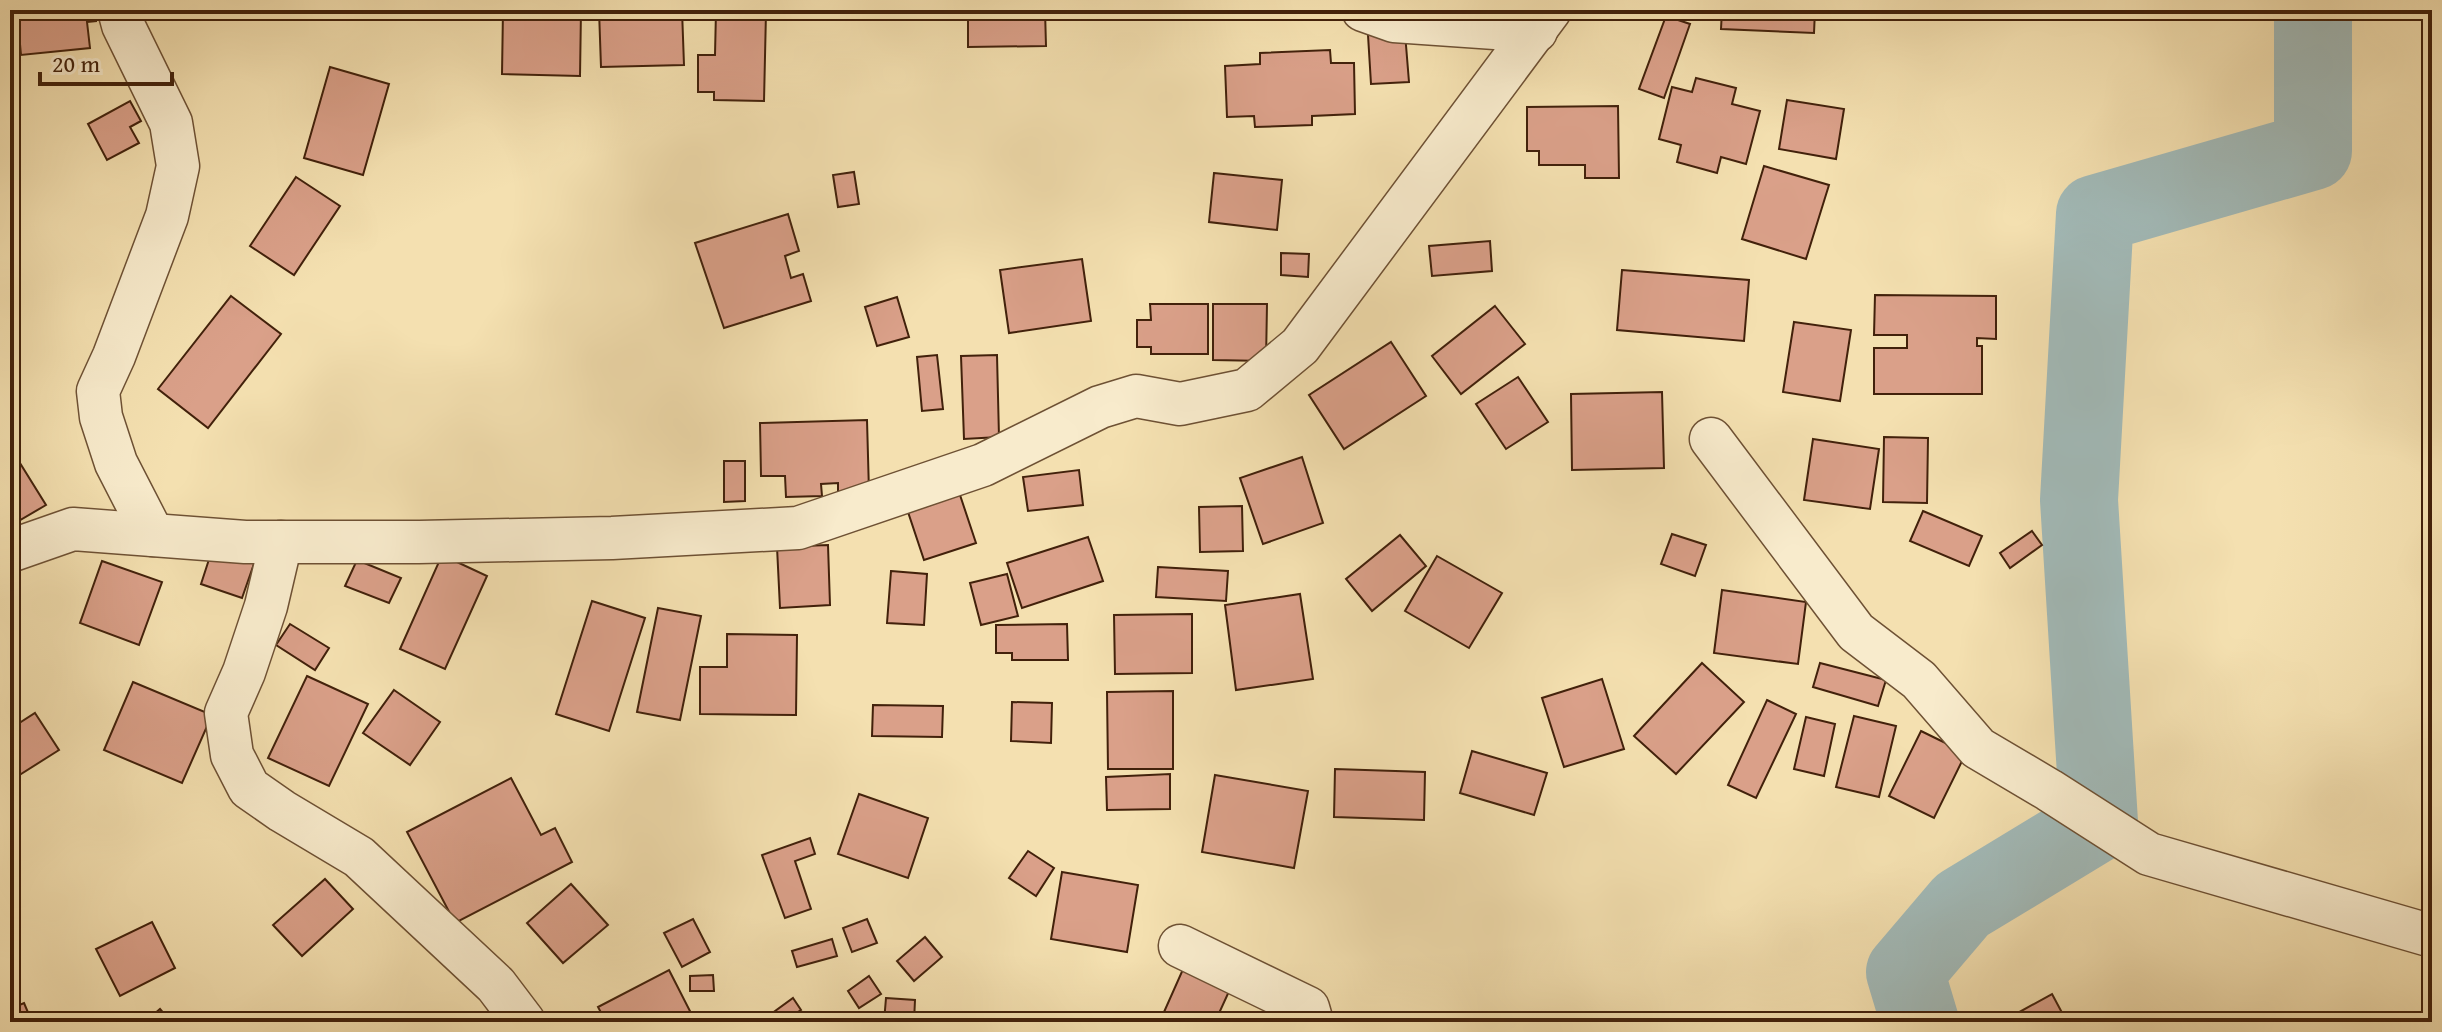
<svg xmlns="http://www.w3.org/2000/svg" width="2442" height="1032" viewBox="0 0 2442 1032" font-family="'Gentium Book Plus',serif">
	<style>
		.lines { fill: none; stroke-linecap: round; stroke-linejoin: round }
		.river { stroke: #a2bab8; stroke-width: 78 }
		.building { fill: #daa089; stroke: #42210b; stroke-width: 2 }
		.minor-casing { stroke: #6e5134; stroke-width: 45 }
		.minor { stroke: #f8ebcc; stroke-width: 42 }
	</style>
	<rect width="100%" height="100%" fill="#f4e0b0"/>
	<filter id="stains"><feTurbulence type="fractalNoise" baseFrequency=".0025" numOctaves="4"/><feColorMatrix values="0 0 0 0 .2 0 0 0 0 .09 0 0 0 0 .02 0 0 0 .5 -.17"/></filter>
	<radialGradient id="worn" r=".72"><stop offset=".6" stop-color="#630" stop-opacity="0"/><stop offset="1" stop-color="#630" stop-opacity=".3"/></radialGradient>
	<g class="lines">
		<!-- river -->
		<polyline class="river" points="1920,1022 1905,972 1962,905 2099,822 2079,500 2095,214 2313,151 2313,10"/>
	</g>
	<!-- building -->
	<g class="building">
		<polygon points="10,10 95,10 96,21 87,22 90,48 21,55 20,44 10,45"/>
		<polygon points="503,10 581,10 580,76 502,74"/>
		<polygon points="599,10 682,10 684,65 601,67"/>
		<polygon points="968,10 1045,10 1046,46 968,47"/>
		<polygon points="1722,10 1815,10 1814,33 1721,29"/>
		<polygon points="716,11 766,12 764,101 714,100 714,92 698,92 698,55 715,55"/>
		<polygon points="1666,16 1690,24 1664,98 1639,89"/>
		<polygon points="1405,33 1409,82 1371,84 1368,35"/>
		<polygon points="1330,50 1331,63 1354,63 1355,114 1312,116 1312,125 1255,127 1254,116 1227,117 1225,66 1260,64 1260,53"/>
		<polygon points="330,67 389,84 363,175 304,158"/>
		<polygon points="1696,78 1736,88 1732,104 1760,111 1746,164 1721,157 1717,173 1677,162 1681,145 1659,139 1672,87 1692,92"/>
		<polygon points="1787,100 1844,109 1836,159 1779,149"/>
		<polygon points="130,101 141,121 130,127 139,143 107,160 88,124"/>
		<polygon points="1618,106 1619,178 1585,178 1585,165 1539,165 1539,151 1527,151 1527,107"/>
		<polygon points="1764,166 1829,185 1806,259 1742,239"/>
		<polygon points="854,172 859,204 838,207 833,175"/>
		<polygon points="1214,173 1282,180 1277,230 1209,222"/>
		<polygon points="296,177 340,206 294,275 250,246"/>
		<polygon points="788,214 799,251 785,256 791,278 803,274 811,301 724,328 695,243"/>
		<polygon points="1490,241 1492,271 1432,276 1429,246"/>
		<polygon points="1281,253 1309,254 1308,277 1281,275"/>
		<polygon points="1082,259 1091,321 1009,333 1000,270"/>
		<polygon points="1622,270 1749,280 1744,341 1617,330"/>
		<polygon points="1875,295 1996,296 1996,339 1977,338 1977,346 1982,346 1982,394 1874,394 1874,348 1907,348 1907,335 1874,335"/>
		<polygon points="231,296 281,334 208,428 158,389"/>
		<polygon points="897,297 909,337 877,346 865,307"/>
		<polygon points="1150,304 1208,304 1208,354 1151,354 1151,347 1137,347 1137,320 1151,320"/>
		<polygon points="1213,304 1267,304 1266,361 1213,360"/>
		<polygon points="1495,306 1525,344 1461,394 1432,356"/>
		<polygon points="1794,322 1851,330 1840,401 1783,392"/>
		<polygon points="1391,342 1426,396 1344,449 1309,395"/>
		<polygon points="937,355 943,409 922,411 917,357"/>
		<polygon points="997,355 999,437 964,439 961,356"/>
		<polygon points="1518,377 1548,422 1506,449 1476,404"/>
		<polygon points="1662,392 1664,468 1572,470 1571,394"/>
		<polygon points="867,420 869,492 838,492 838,483 821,484 822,496 786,497 785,476 761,476 760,423"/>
		<polygon points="1884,437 1928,438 1927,503 1883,502"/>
		<polygon points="1813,439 1879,449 1870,509 1804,500"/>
		<polygon points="10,447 46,505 10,526"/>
		<polygon points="1302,457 1323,523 1263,544 1240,478"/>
		<polygon points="724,461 745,461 745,501 724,502"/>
		<polygon points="1079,470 1083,505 1028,511 1023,477"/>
		<polygon points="958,489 976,543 924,560 906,506"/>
		<polygon points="1242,506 1243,551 1200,552 1199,507"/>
		<polygon points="1923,511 1982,536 1969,566 1910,541"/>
		<polygon points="2032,531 2042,545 2010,568 2000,553"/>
		<polygon points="1672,534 1706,545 1695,576 1661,564"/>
		<polygon points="1400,535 1426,566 1372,611 1346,579"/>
		<polygon points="1088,537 1103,581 1022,608 1007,563"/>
		<polygon points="214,544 256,558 242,598 201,584"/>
		<polygon points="828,545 830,605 780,608 777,547"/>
		<polygon points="442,555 487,576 445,669 400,649"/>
		<polygon points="1437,556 1502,593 1469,648 1405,611"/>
		<polygon points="357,560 401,578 389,603 345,586"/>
		<polygon points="102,561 162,582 139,645 80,623"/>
		<polygon points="1158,567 1228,571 1226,601 1156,597"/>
		<polygon points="891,571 927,574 924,625 887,623"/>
		<polygon points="1007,574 1018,616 981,625 970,583"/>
		<polygon points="1722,590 1806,602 1798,664 1714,653"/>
		<polygon points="1300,594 1313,679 1236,690 1225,605"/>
		<polygon points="592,601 645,618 609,731 556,714"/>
		<polygon points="658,608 701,616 680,720 637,712"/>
		<polygon points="1192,614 1192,673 1115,674 1114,615"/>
		<polygon points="290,624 329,648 315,670 276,645"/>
		<polygon points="1067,624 1068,660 1012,660 1012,653 996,653 996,625"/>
		<polygon points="727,634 797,635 796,715 700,714 700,667 727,667"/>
		<polygon points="1702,663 1744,702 1676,774 1634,736"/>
		<polygon points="1820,663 1886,680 1878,706 1813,687"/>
		<polygon points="307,676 368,704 329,786 268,758"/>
		<polygon points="1602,679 1624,749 1564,767 1542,698"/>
		<polygon points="133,682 212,715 182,783 104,750"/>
		<polygon points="394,690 440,722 410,765 363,733"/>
		<polygon points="1173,691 1173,769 1108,769 1107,692"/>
		<polygon points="1767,700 1796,714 1756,798 1728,785"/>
		<polygon points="1012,702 1052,703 1051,743 1011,741"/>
		<polygon points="873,705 943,706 942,737 872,736"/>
		<polygon points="35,713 59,750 10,781 10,729"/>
		<polygon points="1854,716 1896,726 1879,797 1836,787"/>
		<polygon points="1806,717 1835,724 1824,776 1794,769"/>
		<polygon points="1921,731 1966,753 1934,818 1889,796"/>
		<polygon points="1472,751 1547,773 1534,815 1460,793"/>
		<polygon points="1335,769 1425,772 1424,820 1334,817"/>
		<polygon points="1170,774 1170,809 1107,810 1106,777"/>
		<polygon points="1215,775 1308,791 1294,868 1202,852"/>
		<polygon points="511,778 541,835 555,828 572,862 455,923 407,832"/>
		<polygon points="859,794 928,818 908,878 838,854"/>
		<polygon points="810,838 815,854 795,861 811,909 785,918 762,855"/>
		<polygon points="1028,851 1054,868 1036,896 1009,878"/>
		<polygon points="1062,872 1138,885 1127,952 1051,939"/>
		<polygon points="325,879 353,909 302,956 273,925"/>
		<polygon points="571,884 608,925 563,963 527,923"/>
		<polygon points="693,919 710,952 682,967 664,933"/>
		<polygon points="867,919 877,943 852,952 843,928"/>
		<polygon points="152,922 175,968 120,996 96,949"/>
		<polygon points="925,937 942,957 914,981 897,961"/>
		<polygon points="832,939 837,956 797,967 792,951"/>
		<polygon points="1184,967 1231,987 1215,1022 1187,1022 1164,1012"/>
		<polygon points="669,970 694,1019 688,1022 606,1022 598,1007"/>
		<polygon points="713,975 714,991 690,991 690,976"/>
		<polygon points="869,976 881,994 859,1008 848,991"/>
		<polygon points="2052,994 2067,1022 2018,1022 2014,1015"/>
		<polygon points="793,998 801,1010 793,1015 798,1022 760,1022"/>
		<polygon points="886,998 915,1000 914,1022 884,1022"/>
		<polygon points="24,1003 32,1022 10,1022 10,1009"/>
		<polygon points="160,1009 171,1022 145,1022"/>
	</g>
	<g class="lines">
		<defs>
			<g id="minor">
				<polyline points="119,10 123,25 171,123 178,166 167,216 114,356 98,391 101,417 116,463 153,535"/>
				<polyline points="1363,10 1394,21 1536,31"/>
				<polyline points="1711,439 1856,632 1919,680 1978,748 2049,790 2149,854 2432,936"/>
				<polyline points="281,542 266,606 244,672 226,713 232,755 249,788 282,811 359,857 496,985 524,1022"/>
				<polyline points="10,551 73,529 245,542 419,542 612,538 798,528 983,465 1100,407 1136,396 1180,404 1247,390 1300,346 1550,10"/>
				<polyline points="1180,946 1308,1008 1312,1022"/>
			</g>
		</defs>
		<!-- minor casing -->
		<use href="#minor" class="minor-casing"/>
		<!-- minor -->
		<use href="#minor" class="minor"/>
	</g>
	<!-- margin -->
	<rect width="2442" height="1032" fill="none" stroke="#f4e0b0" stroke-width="40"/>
	<rect x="12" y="12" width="2418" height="1008" fill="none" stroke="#42210b" stroke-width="4"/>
	<rect x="20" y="20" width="2402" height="992" fill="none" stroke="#42210b" stroke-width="2"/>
	<!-- scale -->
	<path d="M40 72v12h132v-12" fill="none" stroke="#42210b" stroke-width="4"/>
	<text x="52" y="72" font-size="24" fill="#42210b" stroke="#f8ebcc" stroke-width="6" paint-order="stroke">20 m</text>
	<rect width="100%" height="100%" filter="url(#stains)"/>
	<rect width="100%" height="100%" fill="url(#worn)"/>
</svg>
